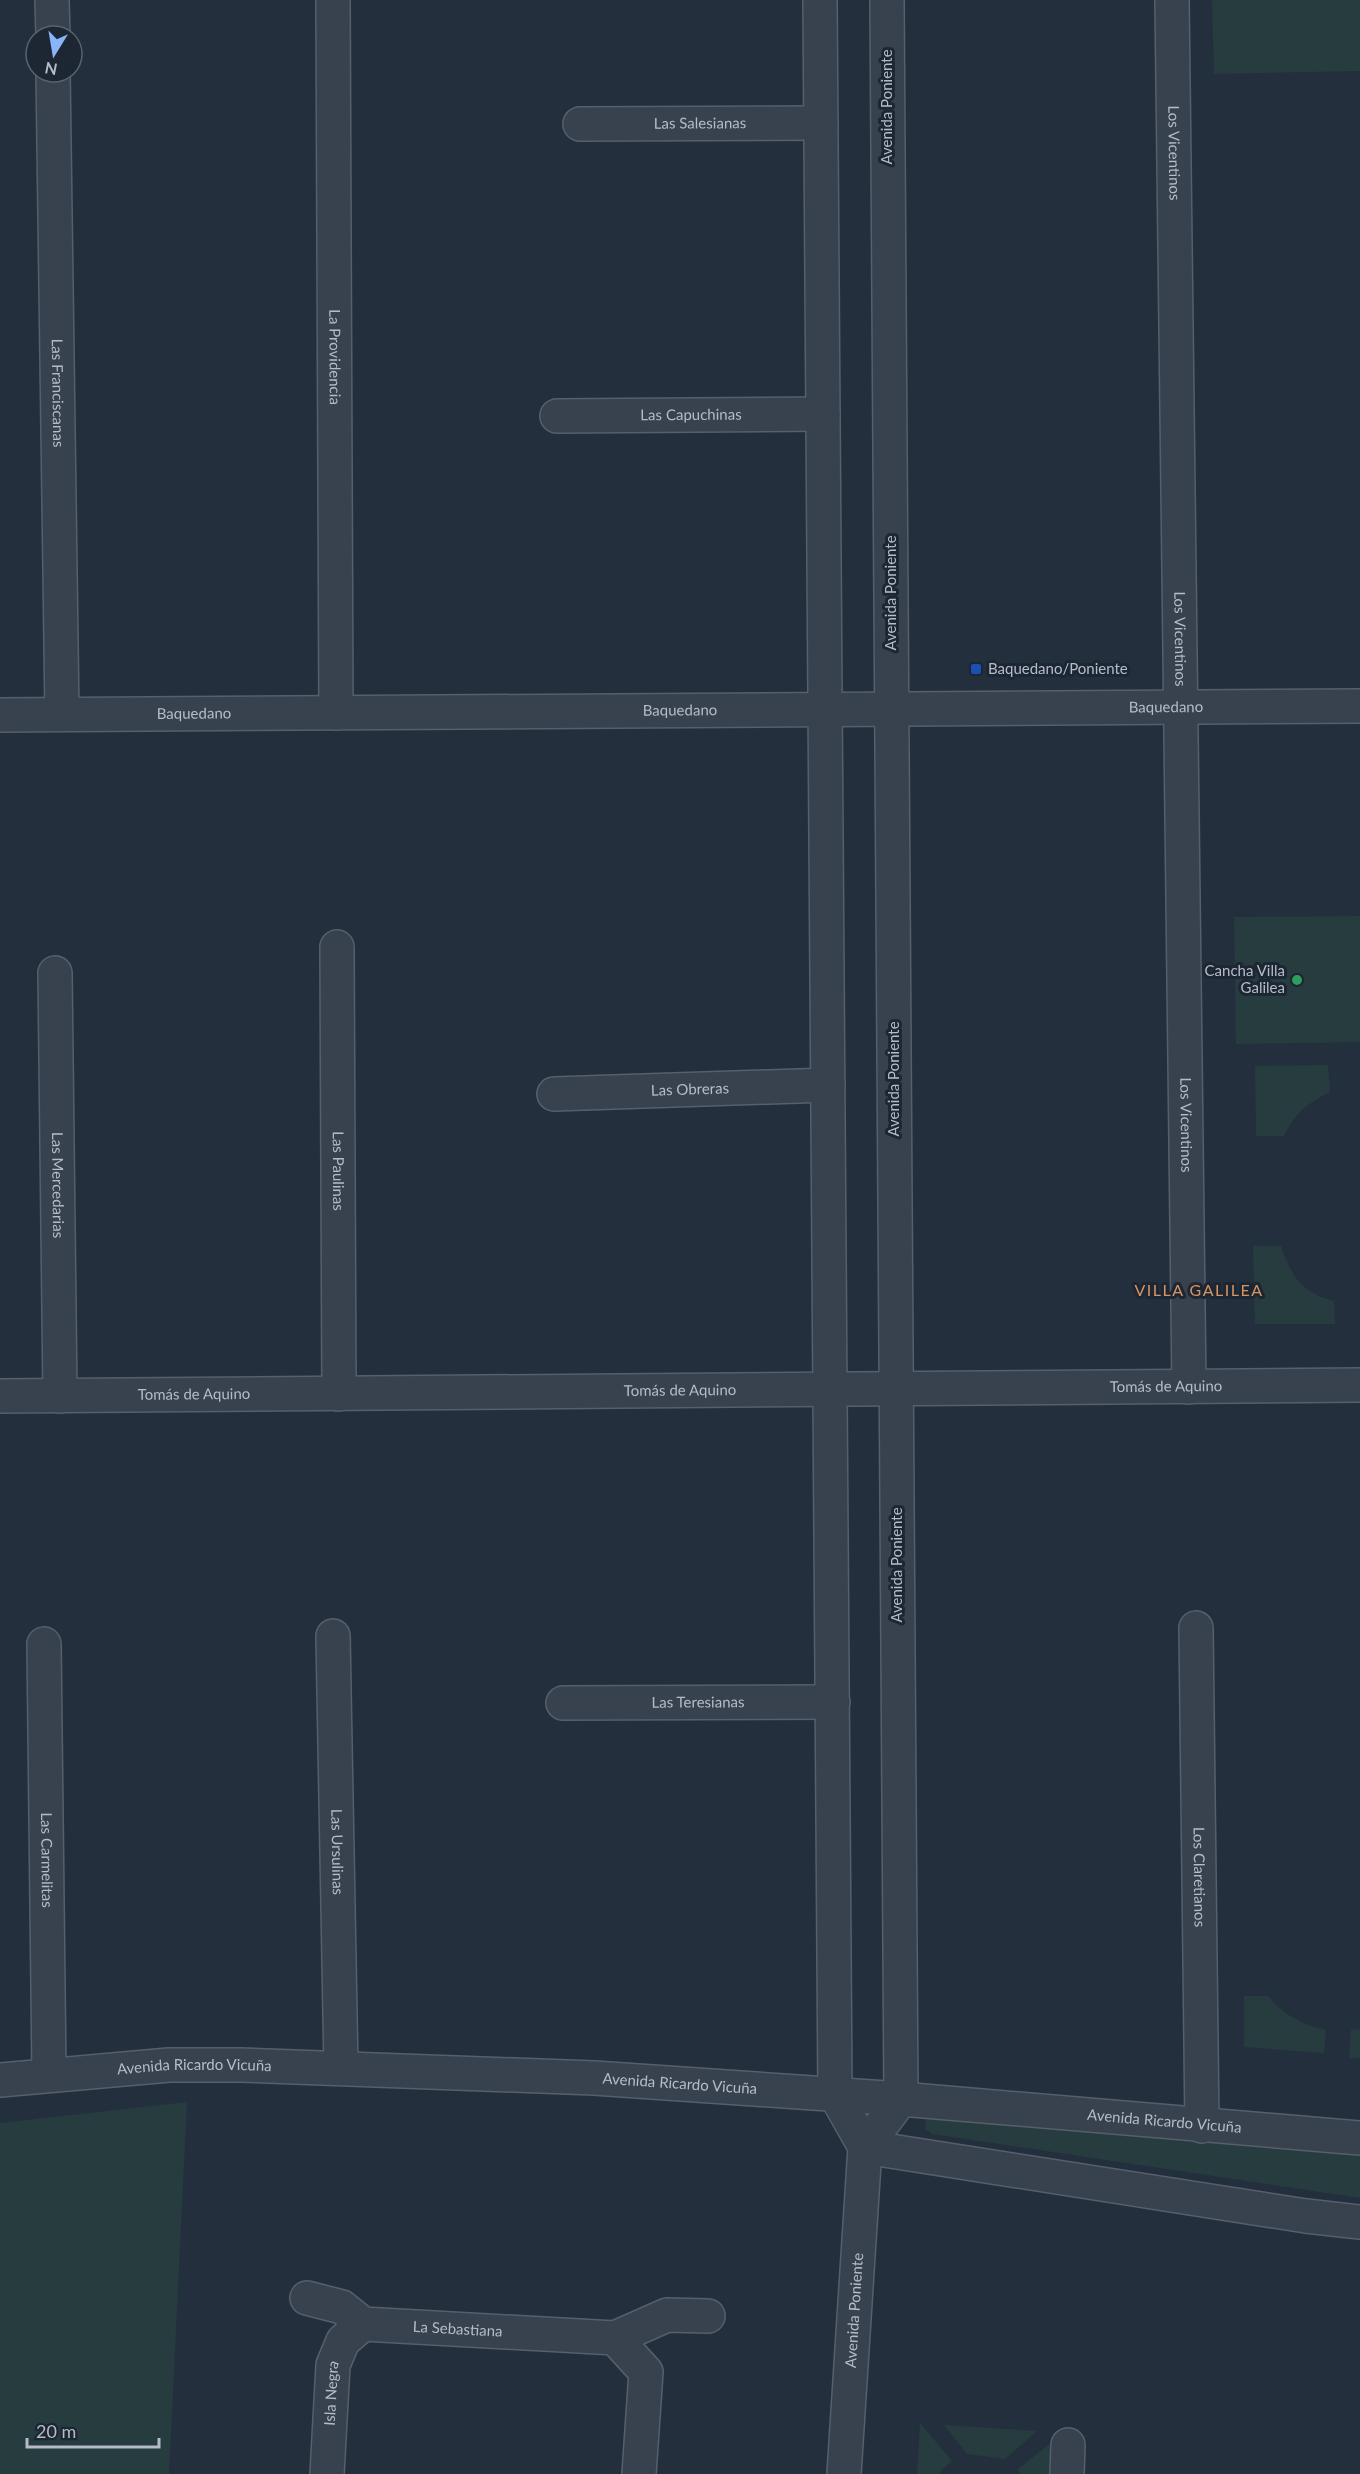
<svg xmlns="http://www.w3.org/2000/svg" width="1360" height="2474" viewBox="0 0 1360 2474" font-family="Lato,sans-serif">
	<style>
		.green { fill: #263c3f }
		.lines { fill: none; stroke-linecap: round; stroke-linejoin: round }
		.minor-casing { stroke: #565f6c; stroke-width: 36 }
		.tertiary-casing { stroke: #565f6c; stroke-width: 36 }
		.minor { stroke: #38414e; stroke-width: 33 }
		.tertiary { stroke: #38414e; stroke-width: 33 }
		.transit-dot { fill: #1a4fb4; stroke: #1d2633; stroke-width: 2 }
		.leisure-dot { fill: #2e9e5b; stroke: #1d2633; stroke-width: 2 }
		.labels { text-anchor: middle; stroke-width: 6; stroke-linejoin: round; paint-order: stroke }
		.street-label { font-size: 15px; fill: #b4bcc9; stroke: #1d2633 }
		.poi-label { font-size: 15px; fill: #b4bcc9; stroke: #1d2633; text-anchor: start }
		.neighbourhood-label { font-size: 16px; letter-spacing: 1.5px; fill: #d59563; stroke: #1d2633 }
	</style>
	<rect width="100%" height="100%" fill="#242f3e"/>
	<!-- green -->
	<g class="green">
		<polygon points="1212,0 1360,0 1360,71 1214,74"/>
		<polygon points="1360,916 1360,1042 1236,1044 1234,917"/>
		<path d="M 1328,1065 L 1330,1092 C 1308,1103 1295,1113 1284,1136 L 1256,1136 L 1255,1066 Z"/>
		<path d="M 1253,1246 L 1281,1246 C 1291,1276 1302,1293 1334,1301 L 1335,1324 L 1255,1324 Z"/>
		<path d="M 1244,1996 L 1268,1996 C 1284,2015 1302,2025 1326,2030 L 1324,2053 L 1244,2047 Z"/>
		<polygon points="1360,2029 1360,2058 1349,2058 1351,2030"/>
		<polygon points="187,2102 169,2474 0,2474 0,2123"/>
		<polygon points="932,2114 1360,2152 1360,2198 932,2134 925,2129 926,2119"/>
		<polygon points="920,2423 952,2461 941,2470 940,2474 917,2474"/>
		<polygon points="944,2425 1037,2431 1005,2459 967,2454"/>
		<polygon points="1052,2442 1050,2474 1020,2474 1018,2469"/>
	</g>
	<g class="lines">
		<defs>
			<g id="minor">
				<polyline points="52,0 53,36"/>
				<path id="s1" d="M 333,0 L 336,713"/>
				<path id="s2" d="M 1172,0 L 1189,1387"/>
				<path id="s3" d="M 53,72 L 62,714"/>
				<path id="s4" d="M 580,124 L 821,123"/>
				<path id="s5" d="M 557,416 L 823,414"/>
				<path id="s6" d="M 337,947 L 339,1394"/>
				<path id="s7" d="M 55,973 L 60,1396"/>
				<path id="s8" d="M 554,1094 L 828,1085"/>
				<path id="s9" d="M 0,1396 L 1360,1385"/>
				<path id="s10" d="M 1196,1628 L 1202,2126"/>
				<path id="s11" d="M 333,1636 L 341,2068"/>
				<path id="s12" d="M 44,1644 L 49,2075"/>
				<path id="s13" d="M 563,1703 L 833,1702"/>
				<path id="s14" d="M 307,2298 L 342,2307 L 363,2324 L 615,2338 L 646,2372 L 639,2474"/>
				<polyline points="615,2338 667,2315 708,2316"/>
				<path id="s15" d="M 327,2474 L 333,2365 L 343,2341 L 363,2324"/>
				<path id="s16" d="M 844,2474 L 865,2147 L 1306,2216 L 1360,2222"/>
				<polyline points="1067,2474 1068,2445"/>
			</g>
			<g id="tertiary">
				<polyline points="820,0 835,2094 865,2147 901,2099 887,0"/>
				<path id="s17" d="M 0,715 L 1360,706"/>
				<path id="s18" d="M 0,2080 L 169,2065 L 240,2065 L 594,2078 L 901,2099 L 1360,2138"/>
			</g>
		</defs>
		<!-- minor casing -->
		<use href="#minor" class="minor-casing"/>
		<!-- tertiary casing -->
		<use href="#tertiary" class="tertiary-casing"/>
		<!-- minor -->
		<use href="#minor" class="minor"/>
		<!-- tertiary -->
		<use href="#tertiary" class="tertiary"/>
	</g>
	<!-- markers -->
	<rect class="transit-dot" x="970" y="663" width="12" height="12" rx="3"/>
	<circle class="leisure-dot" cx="1297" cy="980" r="6"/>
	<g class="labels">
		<!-- street labels -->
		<g class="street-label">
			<text transform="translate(887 107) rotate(-90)" y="5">Avenida Poniente</text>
			<text dy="5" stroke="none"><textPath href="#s4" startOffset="120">Las Salesianas</textPath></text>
			<text dy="5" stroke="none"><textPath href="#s2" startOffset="153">Los Vicentinos</textPath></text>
			<text dy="5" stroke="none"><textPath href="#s1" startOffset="357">La Providencia</textPath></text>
			<text dy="5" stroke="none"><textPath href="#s3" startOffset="321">Las Franciscanas</textPath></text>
			<text dy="5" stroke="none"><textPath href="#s5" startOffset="134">Las Capuchinas</textPath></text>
			<text transform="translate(891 593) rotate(-90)" y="5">Avenida Poniente</text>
			<text dy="5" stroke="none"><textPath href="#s2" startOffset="639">Los Vicentinos</textPath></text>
			<text dy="5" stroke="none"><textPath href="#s17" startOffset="1166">Baquedano</textPath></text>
			<text dy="5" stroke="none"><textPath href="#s17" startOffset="680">Baquedano</textPath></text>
			<text dy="5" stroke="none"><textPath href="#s17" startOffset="194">Baquedano</textPath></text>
			<text transform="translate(894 1079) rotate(-90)" y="5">Avenida Poniente</text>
			<text dy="5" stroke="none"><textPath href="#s8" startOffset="136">Las Obreras</textPath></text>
			<text dy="5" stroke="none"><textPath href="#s2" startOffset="1125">Los Vicentinos</textPath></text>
			<text dy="5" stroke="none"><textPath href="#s6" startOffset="224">Las Paulinas</textPath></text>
			<text dy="5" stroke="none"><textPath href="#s7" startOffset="212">Las Mercedarias</textPath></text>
			<text dy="5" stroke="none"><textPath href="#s9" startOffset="1166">Tomás de Aquino</textPath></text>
			<text dy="5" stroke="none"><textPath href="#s9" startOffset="680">Tomás de Aquino</textPath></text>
			<text dy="5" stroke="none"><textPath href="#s9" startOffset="194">Tomás de Aquino</textPath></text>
			<text transform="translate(897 1565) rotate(-90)" y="5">Avenida Poniente</text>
			<text dy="5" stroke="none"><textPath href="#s13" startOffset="135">Las Teresianas</textPath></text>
			<text dy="5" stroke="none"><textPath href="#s11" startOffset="216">Las Ursulinas</textPath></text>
			<text dy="5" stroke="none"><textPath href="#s12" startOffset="216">Las Carmelitas</textPath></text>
			<text dy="5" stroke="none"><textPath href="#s10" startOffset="249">Los Claretianos</textPath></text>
			<text dy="5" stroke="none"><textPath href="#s18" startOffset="195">Avenida Ricardo Vicuña</textPath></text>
			<text dy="5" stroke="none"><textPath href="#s18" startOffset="681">Avenida Ricardo Vicuña</textPath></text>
			<text dy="5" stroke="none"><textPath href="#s18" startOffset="1167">Avenida Ricardo Vicuña</textPath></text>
			<text dy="5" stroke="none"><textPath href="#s16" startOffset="164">Avenida Poniente</textPath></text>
			<text dy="5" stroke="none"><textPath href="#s14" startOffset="158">La Sebastiana</textPath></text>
			<text dy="5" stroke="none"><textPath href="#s15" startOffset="81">Isla Negra</textPath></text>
		</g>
		<!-- poi labels -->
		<g class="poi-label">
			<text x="988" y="674">Baquedano/Poniente</text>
			<text x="1285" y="976" text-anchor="end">Cancha Villa<tspan x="1285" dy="17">Galilea</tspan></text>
		</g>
		<!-- neighbourhood labels -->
		<g class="neighbourhood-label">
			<text x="1199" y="1296">VILLA GALILEA</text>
		</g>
	</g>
	<!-- north arrow -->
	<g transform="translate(54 54) rotate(191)"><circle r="28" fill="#1d2633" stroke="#59626f" stroke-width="1.5"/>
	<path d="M0-4.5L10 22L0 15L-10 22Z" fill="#8ab4f8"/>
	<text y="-9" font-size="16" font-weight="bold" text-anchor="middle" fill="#b4bcc9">N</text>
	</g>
	<!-- scale -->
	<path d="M27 2438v9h132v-9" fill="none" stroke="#b4bcc9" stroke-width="3"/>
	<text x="36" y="2438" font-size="18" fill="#b4bcc9" stroke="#1d2633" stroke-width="4.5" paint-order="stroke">20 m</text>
</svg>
